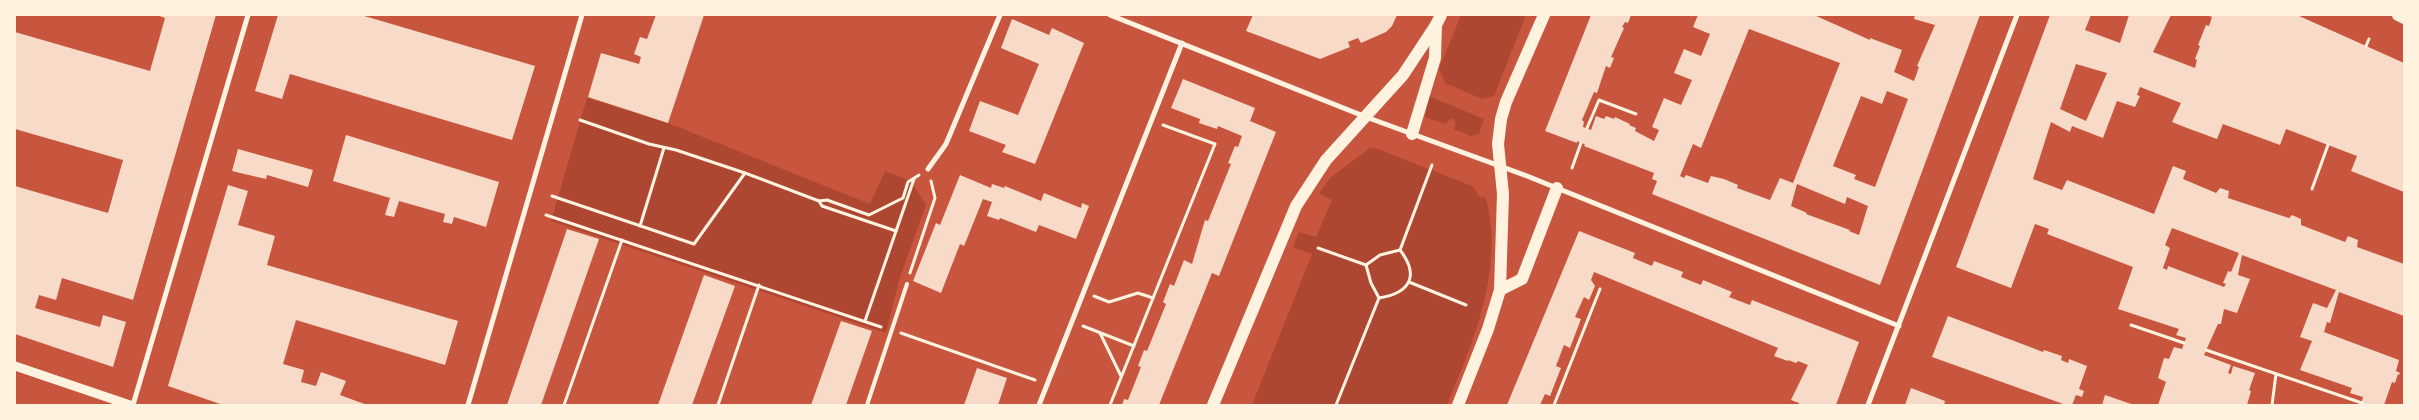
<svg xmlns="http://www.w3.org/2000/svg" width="2419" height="420" viewBox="0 0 2419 420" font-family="'IBM Plex Sans',sans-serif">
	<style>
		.green { fill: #ae4732 }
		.building { fill: #f7dbc8; fill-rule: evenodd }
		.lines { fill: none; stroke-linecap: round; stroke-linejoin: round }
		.path { stroke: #fff3e0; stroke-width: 3 }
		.service { stroke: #fff3e0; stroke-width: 4 }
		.minor { stroke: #fff3e0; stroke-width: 5 }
		.tertiary { stroke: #fff3e0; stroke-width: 9 }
		.primary { stroke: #fff3e0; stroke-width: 12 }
	</style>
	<rect width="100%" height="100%" fill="#c8553d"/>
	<!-- green -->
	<g class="green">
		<polygon points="1461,15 1526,15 1494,96 1482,99 1445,83 1439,69"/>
		<polygon points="1429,96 1484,119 1479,134 1471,136 1454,129 1456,122 1451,118 1445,124 1425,117"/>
		<polygon points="587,98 668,123 870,204 885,171 911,181 926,205 899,280 886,333 551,221"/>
		<path d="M 1370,148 L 1375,148 L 1472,186 L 1480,197 L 1486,198 C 1504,271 1474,339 1447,405 L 1252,405 L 1312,254 L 1293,247 L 1299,232 L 1316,237 L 1332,200 L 1319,194 L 1330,178 Z"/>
	</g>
	<!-- building -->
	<g class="building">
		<polygon points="157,15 216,15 133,300 62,278 56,300 39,295 35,308 100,327 103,315 126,322 113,367 15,334 15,186 108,213 123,160 15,129 15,32 150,71 165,18"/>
		<polygon points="278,15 361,15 535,66 512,140 290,74 282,99 255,91"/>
		<polygon points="656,15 704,15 668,123 588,97 601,53 639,64 641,57 634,54 640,37 647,39"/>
		<polygon points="1253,15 1397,15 1392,26 1386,32 1361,43 1358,38 1348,42 1350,47 1320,59 1246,31"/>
		<path d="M 1591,15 L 1631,15 L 1628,23 L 1625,22 L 1622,27 L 1624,28 L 1611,57 L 1614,58 L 1610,68 L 1606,66 L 1597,93 L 1594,92 L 1582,120 L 1584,122 L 1583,127 L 1591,130 L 1596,116 L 1604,119 L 1606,116 L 1614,119 L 1615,117 L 1630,124 L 1629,125 L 1636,128 L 1635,131 L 1654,141 L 1659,130 L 1652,127 L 1664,98 L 1681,105 L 1692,80 L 1674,73 L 1684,49 L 1701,56 L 1710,34 L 1693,27 L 1698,15 L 1814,15 L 1870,40 L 1870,38 L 1902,50 L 1894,72 L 1914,81 L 1919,67 L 1917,66 L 1935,25 L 1914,19 L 1915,15 L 1980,15 L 1880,285 L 1652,194 L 1657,181 L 1652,179 L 1654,173 L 1584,146 L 1585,144 L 1581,143 L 1577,141 L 1577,143 L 1545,131 ZM 1749,29 L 1840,63 L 1793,183 L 1780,178 L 1770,200 L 1737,188 L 1738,185 L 1724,179 L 1711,176 L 1708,183 L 1686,175 L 1684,178 L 1680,176 L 1693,144 L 1701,148 ZM 1887,91 L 1908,99 L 1875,187 L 1854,179 L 1856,175 L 1833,166 L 1861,96 L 1882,104 ZM 1797,184 L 1845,204 L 1847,197 L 1868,206 L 1859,235 L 1849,231 L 1850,230 L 1806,214 L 1807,213 L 1791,206 Z"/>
		<path d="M 2050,15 L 2091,15 L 2085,30 L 2120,43 L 2129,15 L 2171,15 L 2153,52 L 2195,68 L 2197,60 L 2195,59 L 2200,46 L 2198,45 L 2206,25 L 2209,26 L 2212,17 L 2207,15 L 2297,15 L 2404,63 L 2404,192 L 2351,171 L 2357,156 L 2286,129 L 2280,145 L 2223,124 L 2217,139 L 2187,128 L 2172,122 L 2181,103 L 2140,87 L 2137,95 L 2140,96 L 2135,107 L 2117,101 L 2103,138 L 2072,126 L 2070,132 L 2051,122 L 2033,179 L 2062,190 L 2067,180 L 2154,214 L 2173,166 L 2186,171 L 2183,179 L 2216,193 L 2220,188 L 2229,191 L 2228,198 L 2289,218 L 2292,215 L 2301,219 L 2301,225 L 2345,242 L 2348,236 L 2358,240 L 2357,247 L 2404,264 L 2404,316 L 2339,292 L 2330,323 L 2327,322 L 2324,332 L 2399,360 L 2396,371 L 2400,373 L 2399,375 L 2398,374 L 2395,383 L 2392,382 L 2384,405 L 2361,405 L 2363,397 L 2350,393 L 2352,388 L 2300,370 L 2312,341 L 2300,337 L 2313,303 L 2327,308 L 2336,290 L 2242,255 L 2238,275 L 2250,279 L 2237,313 L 2224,309 L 2221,324 L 2218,324 L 2204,355 L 2231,365 L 2228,373 L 2231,374 L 2233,366 L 2255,373 L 2249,390 L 2251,391 L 2247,405 L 2158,405 L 2166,382 L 2158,378 L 2164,358 L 2169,359 L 2174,347 L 2182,349 L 2186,338 L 2176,335 L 2179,329 L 2118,309 L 2133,267 L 2047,234 L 2049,229 L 2035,224 L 2011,288 L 1956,267 ZM 2076,64 L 2107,73 L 2086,121 L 2060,109 ZM 2172,228 L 2239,253 L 2231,272 L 2228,271 L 2223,283 L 2226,284 L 2224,287 L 2168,266 L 2167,270 L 2163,268 L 2170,248 L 2165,245 Z"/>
		<polygon points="1012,19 1049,35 1052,28 1084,43 1035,164 1002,152 1006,145 969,131 980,101 1018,115 1039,64 1001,48"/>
		<polygon points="1183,79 1255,108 1250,121 1276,132 1219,276 1212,273 1159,405 1122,405 1124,399 1128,400 1141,367 1138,366 1144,350 1147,351 1166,304 1163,302 1170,284 1174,286 1184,260 1192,264 1205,220 1208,221 1231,164 1228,163 1235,146 1238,147 1242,136 1218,126 1217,129 1199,123 1200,119 1171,108"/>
		<polygon points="346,135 499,182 486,227 454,217 452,224 443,222 445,214 399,201 394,217 385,215 390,198 333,181"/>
		<polygon points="238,149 313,170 308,187 267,175 266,179 232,171"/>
		<polygon points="960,175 991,188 992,184 1004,188 1005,186 1041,201 1044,193 1081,208 1082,203 1089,206 1076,239 1039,225 1036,232 1000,218 999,220 987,216 992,202 983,199 964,246 960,244 941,293 913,281 936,223 940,225"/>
		<polygon points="228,185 248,191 238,225 275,236 267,265 458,321 445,365 296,320 283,364 304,370 301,382 316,386 321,372 346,381 340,395 367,405 223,405 168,386"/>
		<polygon points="567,229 599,239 541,405 507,405"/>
		<polygon points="1579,231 1635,253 1633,258 1652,266 1654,261 1683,272 1681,277 1701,285 1703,280 1732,292 1729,297 1750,305 1752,300 1859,342 1836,405 1799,405 1799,403 1791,400 1808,365 1798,361 1796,363 1788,360 1788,361 1774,356 1778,348 1594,272 1591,280 1595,286 1589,300 1584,297 1575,317 1581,319 1570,348 1564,345 1556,366 1561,368 1550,396 1545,394 1540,405 1507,405"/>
		<polygon points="704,275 735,286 692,405 658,405"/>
		<polygon points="1948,316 2043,352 2044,350 2062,356 2061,360 2068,363 2069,359 2087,366 2079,389 2084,391 2082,397 2076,395 2072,405 2066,405 1932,357"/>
		<polygon points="841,321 872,331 846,405 811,405"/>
		<polygon points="977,368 1007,378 998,405 964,405"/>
		<polygon points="1911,388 1945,401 1944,405 1905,405"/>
		<polygon points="2105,395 2134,405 2102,405"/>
	</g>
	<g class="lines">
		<!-- path -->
		<g class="path">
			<polyline points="2366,46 2369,39"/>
			<polyline points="580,120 649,144 676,150 745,173 819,201 822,206 896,231"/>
			<polyline points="1587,128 1599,100 1636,114"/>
			<polyline points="1572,168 1581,143"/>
			<polyline points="2312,189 2328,145"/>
			<polyline points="552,196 694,244 745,173"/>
			<polyline points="819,201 827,200 869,215 903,198 908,182 919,175"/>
			<polyline points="546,215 881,327"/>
			<polyline points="640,226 664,148"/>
			<polyline points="1318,248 1366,265"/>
			<path d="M 1400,250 C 1420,276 1410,293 1379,298 L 1371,283 L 1366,265 L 1380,255 Z"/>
			<polyline points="1400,250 1432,165"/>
			<polyline points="910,273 935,198 931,181"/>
			<polyline points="1409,282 1466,305"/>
			<polyline points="1094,296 1109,302 1138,293 1153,298"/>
			<polyline points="865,321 914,179"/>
			<polyline points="2131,325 2184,343"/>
			<polyline points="1083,326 1134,346"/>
			<polyline points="901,333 1035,380"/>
			<polyline points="1100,333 1121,376"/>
			<polyline points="2206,350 2362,403"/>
			<polyline points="564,405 622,240"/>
			<polyline points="718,405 759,285"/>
			<polyline points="1110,405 1215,144 1163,125"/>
			<polyline points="1336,405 1379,298"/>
			<polyline points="1554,405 1600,289"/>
			<polyline points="2272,405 2276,374"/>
		</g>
		<!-- service -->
		<polyline class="service" points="867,405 907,284"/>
		<!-- minor -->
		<g class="minor">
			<polyline points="1110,15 1366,117 1527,176 1899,326"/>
			<polyline points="928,169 946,144 1000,15"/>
			<polyline points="133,405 248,15"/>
			<polyline points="468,405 582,15"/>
			<polyline points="1039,405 1182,43"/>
			<polyline points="1868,405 2017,15"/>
		</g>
		<!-- tertiary -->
		<polyline class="tertiary" points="15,366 130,405"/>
		<!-- primary -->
		<g class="primary">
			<polyline points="2398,15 2404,18"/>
			<polyline points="1412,134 1435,58 1436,25"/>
			<polyline points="1500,290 1522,279 1557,188"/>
			<polyline points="1213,405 1296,206 1326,160 1403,75 1436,25 1441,15"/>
			<polyline points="1458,405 1488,329 1500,290 1503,194 1498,144 1501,119 1506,102 1544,15"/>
		</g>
	</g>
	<!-- border -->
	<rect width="2419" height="420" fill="none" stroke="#fff3e0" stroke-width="32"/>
</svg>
